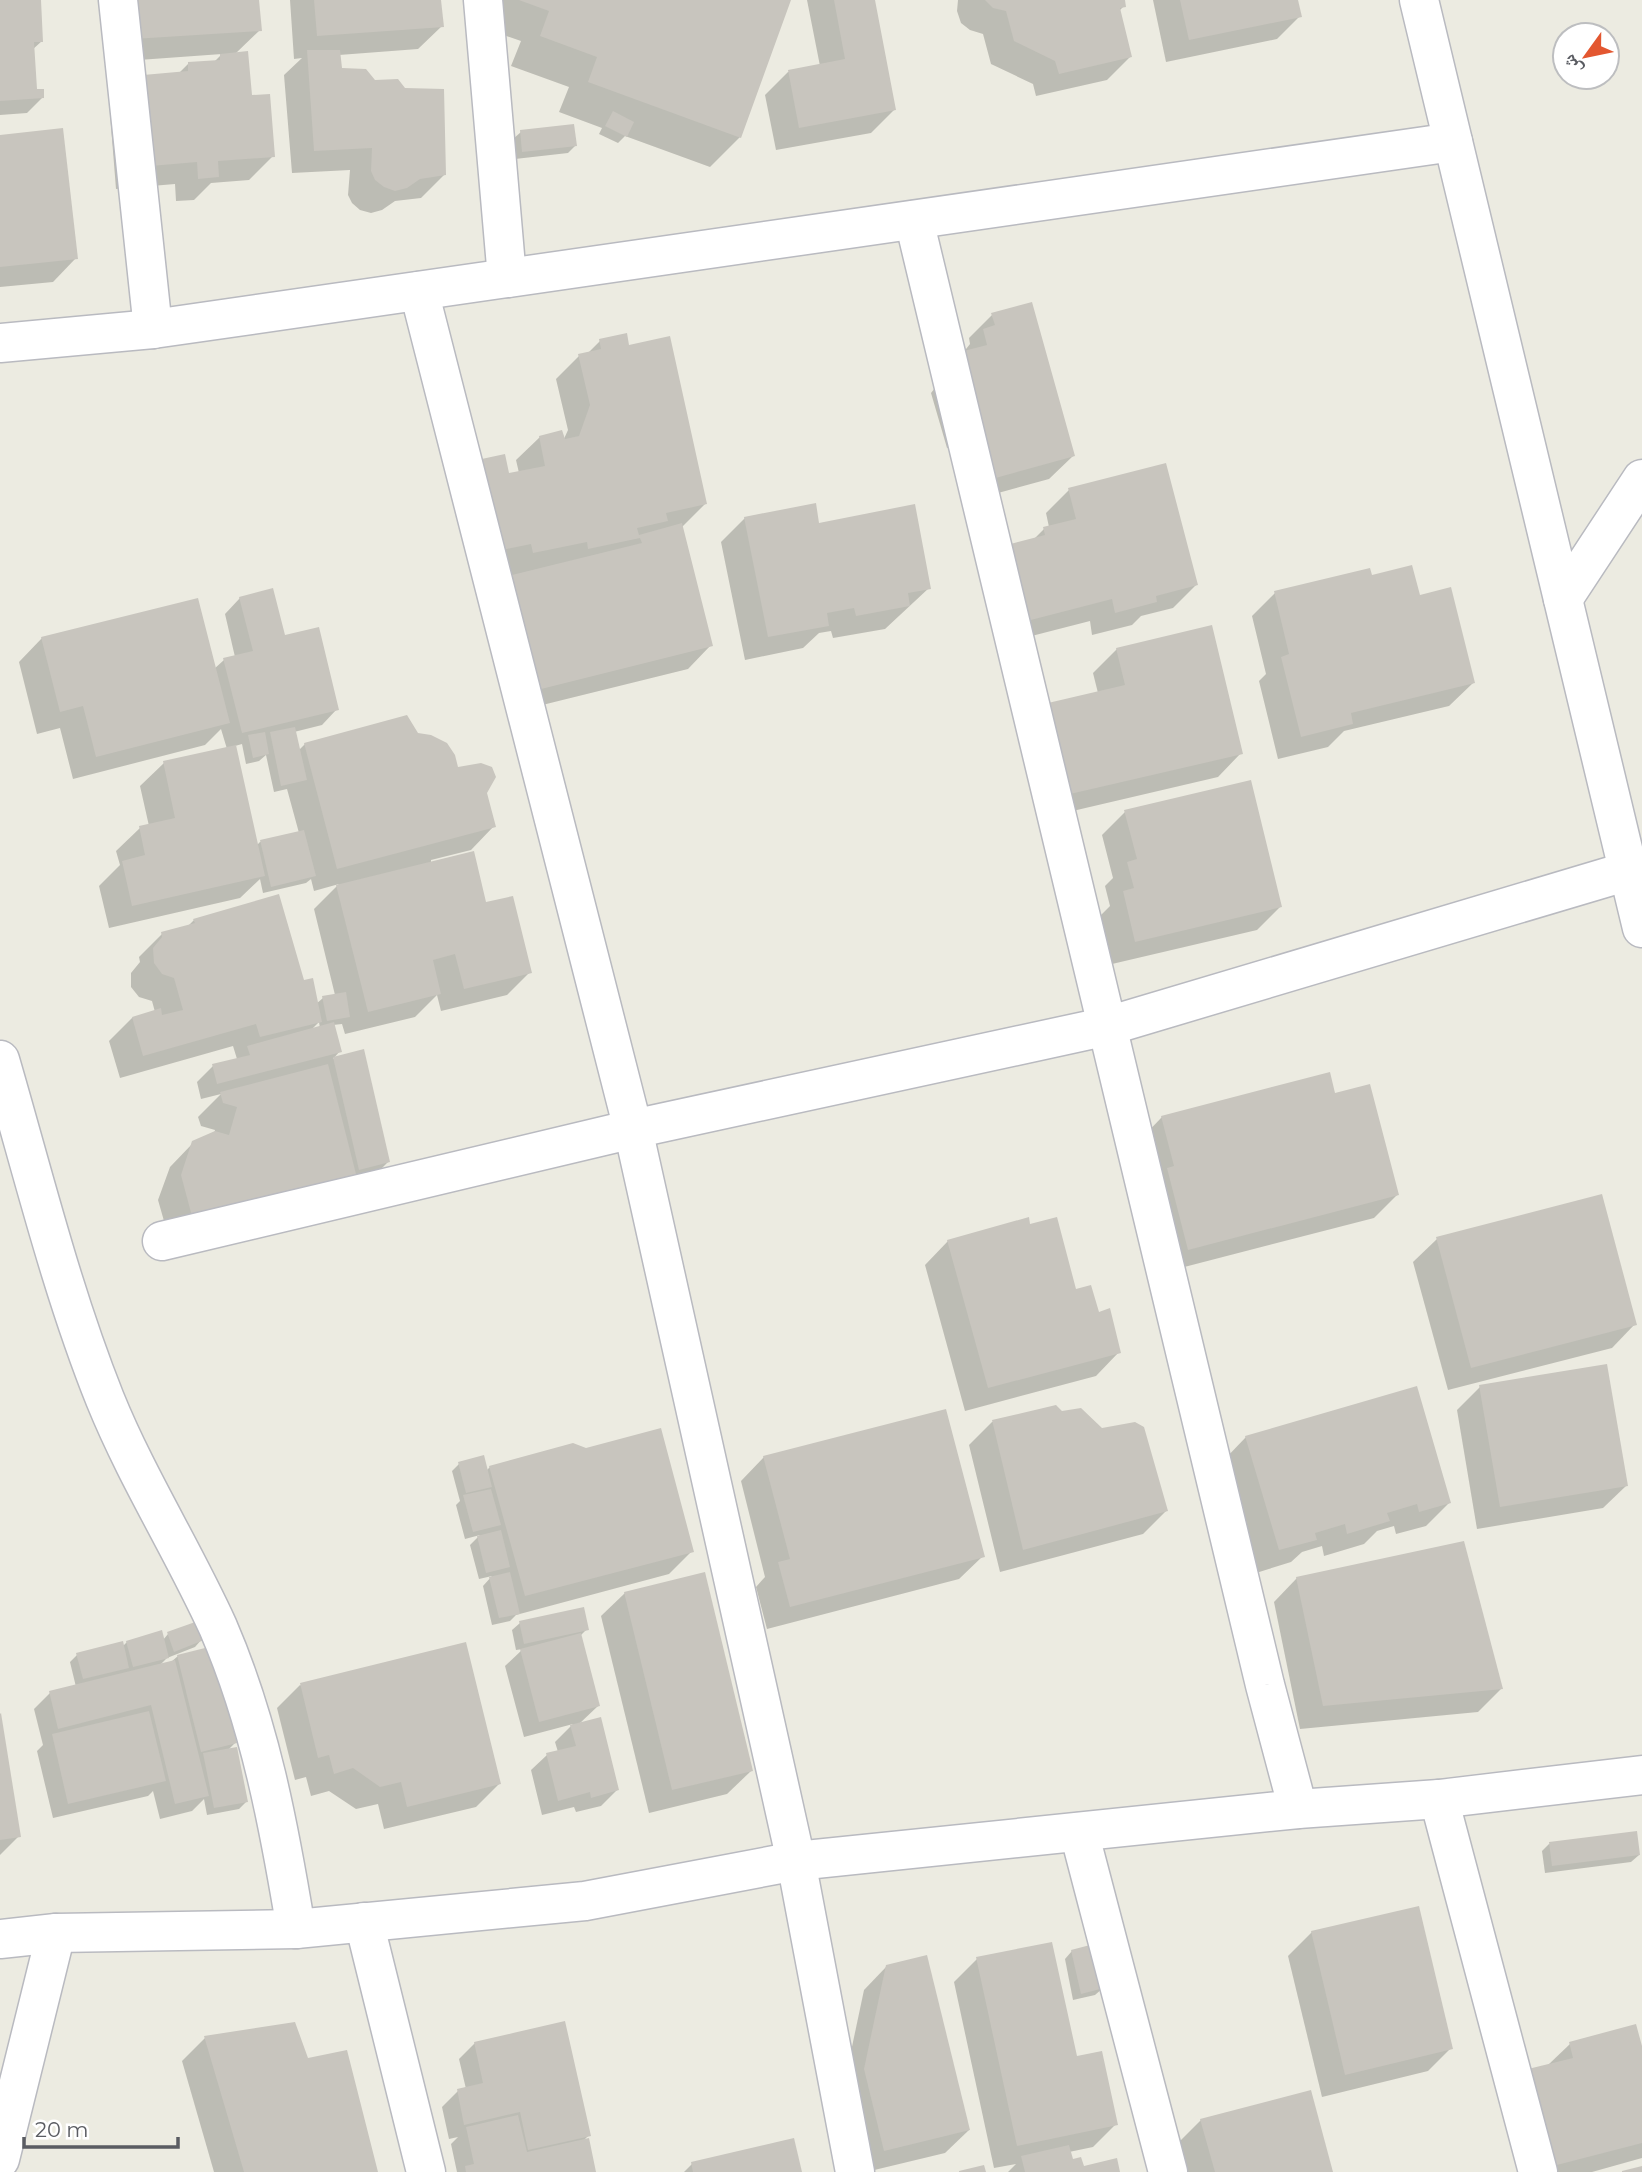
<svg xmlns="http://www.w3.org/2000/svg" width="1642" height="2172" viewBox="0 0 1642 2172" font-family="Montserrat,'Noto Naskh Arabic',sans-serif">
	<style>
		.shadow { fill: #0003; fill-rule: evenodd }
		.building { fill: #c8c5be }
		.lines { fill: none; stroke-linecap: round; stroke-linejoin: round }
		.minor-casing { stroke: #b9bac0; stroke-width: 41 }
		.minor { stroke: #fff; stroke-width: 38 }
	</style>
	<rect width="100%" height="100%" fill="#ecebe1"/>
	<!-- shadow -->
	<g class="shadow">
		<polygon points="39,0 42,41 32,50 35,91 43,97 27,113 0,115 0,1"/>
		<polygon points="258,0 260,30 235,54 273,156 249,180 211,183 194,200 176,201 175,184 116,189 109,101 132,78 178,74 188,64 214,62 222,54 111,62 107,11"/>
		<polygon points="290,0 440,0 442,26 418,49 339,55 340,70 444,175 421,198 395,201 382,210 371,213 360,210 352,203 348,195 350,170 292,173 284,75 302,58 294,59"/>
		<polygon points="497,0 790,0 740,137 710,167 625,136 618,143 599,134 602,128 559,112 569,87 511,66 521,41 486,29"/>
		<polygon points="807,0 873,0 895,109 871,133 776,150 765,95 788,72 820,66"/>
		<polygon points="958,0 1123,0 1124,6 1119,11 1130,57 1107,80 1036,96 1033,84 991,64 983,34 970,30 961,23 957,11"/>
		<polygon points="1153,0 1297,0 1300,16 1277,39 1166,62"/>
		<polygon points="521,132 575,146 568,153 515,159 513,139"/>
		<polygon points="0,137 76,258 53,282 0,287"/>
		<polygon points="992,315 1073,456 1049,479 969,501 955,446 947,448 931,393 970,344 969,338"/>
		<polygon points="600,341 628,347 705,504 681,528 711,645 688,669 518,711 489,600 514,575 474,573 508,475 519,473 516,460 540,437 563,441 568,430 556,379 579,356 587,354"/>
		<polygon points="1069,490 1196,585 1173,608 1141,616 1132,625 1092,635 1090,621 1000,644 1032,541 1044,529 1049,527 1046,513"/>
		<polygon points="745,518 818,525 929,588 885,629 833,638 831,631 819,633 803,648 745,660 721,542"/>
		<polygon points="1371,577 1418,597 1473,683 1449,706 1344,731 1328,747 1278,759 1259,681 1266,674 1252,616 1275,593"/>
		<path d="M 240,598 L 284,637 L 337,709 L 322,725 L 294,732 L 298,751 L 305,744 L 417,735 L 485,793 L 494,826 L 471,850 L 431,860 L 431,863 L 485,904 L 530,972 L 507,995 L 441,1011 L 437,995 L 415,1017 L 345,1034 L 342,1024 L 333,1025 L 340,1051 L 333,1059 L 363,1052 L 388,1162 L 372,1178 L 170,1242 L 158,1200 L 170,1167 L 193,1143 L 214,1134 L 215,1130 L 201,1126 L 198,1117 L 221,1094 L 201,1099 L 197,1082 L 213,1066 L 237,1059 L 233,1046 L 120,1078 L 109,1041 L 132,1018 L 155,1012 L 152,1001 L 139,997 L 131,987 L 131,973 L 140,962 L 139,957 L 162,934 L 187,927 L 194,920 L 303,982 L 316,1004 L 323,998 L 335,995 L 314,909 L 339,884 L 314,891 L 311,879 L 306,883 L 263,893 L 260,879 L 240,898 L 109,928 L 99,886 L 120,865 L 116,851 L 140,828 L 149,826 L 140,786 L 164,763 L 227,749 L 221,729 L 205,745 L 73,779 L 60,728 L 37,734 L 19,662 L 42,638 L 214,669 L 224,660 L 235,657 L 225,614 ZM 242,744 L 246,764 L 259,761 L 266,755 L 274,792 L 287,789 L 299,833 L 260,842 L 257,845 L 235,746 ZM 319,1022 L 320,1028 L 310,1031 Z"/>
		<polygon points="1117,649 1241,753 1218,777 1047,817 1098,693 1093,673"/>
		<polygon points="1125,812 1280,907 1257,930 1112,964 1100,916 1110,906 1105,886 1113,878 1102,835"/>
		<polygon points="1334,1095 1397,1195 1374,1218 1165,1272 1139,1141 1162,1117"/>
		<polygon points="1029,1226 1075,1291 1097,1314 1119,1352 1096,1376 965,1411 925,1265 948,1241"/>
		<polygon points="1437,1239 1635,1324 1612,1348 1448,1390 1413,1262"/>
		<polygon points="1480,1387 1627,1485 1603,1508 1477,1529 1457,1410"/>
		<polygon points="1055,1407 1062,1413 1101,1429 1166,1511 1143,1534 1000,1572 969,1445 992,1422"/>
		<polygon points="1246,1437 1449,1503 1426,1526 1396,1534 1394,1526 1377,1531 1364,1544 1324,1556 1322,1546 1302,1552 1291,1562 1256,1573 1223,1461"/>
		<polygon points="764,1457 983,1556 959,1579 767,1629 756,1587 765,1577 741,1481"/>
		<polygon points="459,1464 486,1471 490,1467 692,1551 669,1574 516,1615 510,1621 492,1625 483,1586 492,1576 479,1579 470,1545 480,1535 465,1539 456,1505 460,1501 452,1471"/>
		<polygon points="1297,1578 1501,1689 1478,1712 1300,1729 1274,1602"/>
		<polygon points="625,1593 751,1771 727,1794 649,1813 601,1616"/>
		<polygon points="520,1623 587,1629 580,1636 598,1706 579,1724 617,1790 601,1806 576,1812 574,1807 542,1815 531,1770 547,1755 558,1752 555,1742 573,1724 524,1737 505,1666 523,1649 516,1650 512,1630"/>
		<polygon points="168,1634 202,1639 195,1647 167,1658 159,1666 171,1662 178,1656 235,1743 227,1751 246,1802 239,1809 207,1815 204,1799 192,1811 160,1819 153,1791 148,1796 53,1818 37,1751 43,1745 34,1709 50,1693 76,1687 70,1662 77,1655 123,1646 127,1642 163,1640"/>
		<polygon points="300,1685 499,1784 476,1807 384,1829 378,1804 356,1809 329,1791 311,1796 306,1777 295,1780 277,1708"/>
		<polygon points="0,1715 19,1836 0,1855"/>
		<polygon points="1549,1844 1639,1855 1631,1862 1545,1873 1542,1851"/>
		<polygon points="1312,1932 1451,2048 1428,2071 1322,2097 1288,1956"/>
		<polygon points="1072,1951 1103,1988 1095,1995 1073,2000 1065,1959"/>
		<polygon points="977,1959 1075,2058 1116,2124 1093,2147 1069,2152 1071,2161 1083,2168 1118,2172 1008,2172 1016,2164 994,2168 954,1982"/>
		<polygon points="887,1966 969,2130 945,2153 866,2172 842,2094 864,1990"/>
		<polygon points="205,2038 377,2172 214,2172 182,2061"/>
		<polygon points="475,2043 589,2135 583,2141 595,2172 457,2172 451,2144 458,2137 449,2139 442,2107 458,2091 466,2089 459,2059"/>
		<polygon points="1570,2044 1642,2053 1642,2158 1592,2172 1522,2172 1548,2065"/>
		<polygon points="1201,2120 1331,2172 1186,2172 1178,2143"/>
		<polygon points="692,2164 800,2172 684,2172"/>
	</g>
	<!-- building -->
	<g class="building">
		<polygon points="0,0 41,0 43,42 34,42 37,89 44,89 44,98 0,101"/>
		<polygon points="130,0 259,0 262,31 133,39"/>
		<polygon points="314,0 441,0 444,27 317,36"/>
		<polygon points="519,0 791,0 741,138 588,82 597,57 540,36 549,11"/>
		<polygon points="834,0 875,0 896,110 799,128 788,70 845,59"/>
		<polygon points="985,0 1125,0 1126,7 1120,8 1132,57 1059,74 1055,61 1014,41 1006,11 993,8"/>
		<polygon points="1180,0 1298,0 1302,17 1189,40"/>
		<polygon points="307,50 340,50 342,68 366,69 375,80 398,79 405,88 444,89 446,175 420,179 407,188 395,191 384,187 375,180 371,171 372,148 314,151"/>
		<polygon points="248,51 252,95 270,94 275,157 218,161 219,177 198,179 197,162 139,167 132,76 188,71 188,62 220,60 220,54"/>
		<polygon points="613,111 634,122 627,137 605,126"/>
		<polygon points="574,124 577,146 522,152 520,130"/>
		<polygon points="63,128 78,259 0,267 0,135"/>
		<polygon points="1032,302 1075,456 992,479 956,353 987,345 983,329 995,325 991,313"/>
		<polygon points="627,333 629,345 670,336 707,504 666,513 668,521 637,528 639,535 682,523 713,646 541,689 512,575 642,543 640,538 588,549 587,542 533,553 531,544 497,551 477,460 505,454 509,473 545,466 539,436 562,430 565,439 579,436 590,405 578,354 601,349 599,339"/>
		<polygon points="1166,463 1198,585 1156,596 1157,602 1115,613 1112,599 1023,622 1003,546 1045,535 1043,527 1076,519 1068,488"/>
		<polygon points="816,503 819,523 915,504 931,589 908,593 910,606 856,616 854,608 827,613 829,626 768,637 744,517"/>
		<polygon points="1412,565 1420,595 1451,587 1475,683 1351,713 1353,724 1301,737 1281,657 1289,654 1274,591 1370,568 1372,575"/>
		<polygon points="273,588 285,635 319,627 339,710 242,733 223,658 253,651 239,597"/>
		<polygon points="198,598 230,723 96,757 83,706 60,712 41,637"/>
		<polygon points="1212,625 1243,754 1070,794 1048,703 1125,685 1116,648"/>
		<polygon points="407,715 418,733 431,735 447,743 455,755 458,767 481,763 492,767 496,777 487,793 496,827 337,869 304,743"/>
		<polygon points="295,727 307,780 281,786 270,732"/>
		<polygon points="265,732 269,754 253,758 248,735"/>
		<polygon points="236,745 265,876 132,906 122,861 145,855 139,826 175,818 163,761"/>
		<polygon points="1251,780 1282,907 1135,942 1123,891 1134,888 1127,862 1137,859 1124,810"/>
		<polygon points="304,830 316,876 271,887 260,840"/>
		<polygon points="474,851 486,902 513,896 532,973 464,989 455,954 433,960 441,994 368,1012 336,885"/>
		<polygon points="279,894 304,980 313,978 322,1022 260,1037 256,1024 143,1056 132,1017 161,1008 162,1015 183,1010 174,978 162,974 154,963 153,948 162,937 161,932 195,923 193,919"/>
		<polygon points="346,992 350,1017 327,1021 322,996"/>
		<polygon points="334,1022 342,1052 217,1084 212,1064 250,1055 247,1046"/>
		<polygon points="364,1049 390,1162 359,1170 333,1057"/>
		<polygon points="328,1064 357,1178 193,1220 181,1175 192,1141 215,1131 229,1135 237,1107 223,1103 220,1092"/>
		<polygon points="1330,1072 1335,1093 1370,1084 1399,1195 1188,1250 1167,1168 1174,1166 1161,1116"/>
		<polygon points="1602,1194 1637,1325 1471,1368 1436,1237"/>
		<polygon points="1029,1217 1030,1224 1057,1217 1076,1289 1091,1285 1099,1312 1110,1308 1121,1353 988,1388 947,1240"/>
		<polygon points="1607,1364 1628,1486 1500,1507 1479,1385"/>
		<polygon points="1417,1386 1451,1503 1419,1512 1417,1504 1387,1513 1390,1521 1347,1534 1345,1524 1315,1533 1317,1540 1279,1550 1245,1436"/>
		<polygon points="1056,1405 1062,1411 1081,1408 1102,1428 1135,1422 1144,1427 1168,1511 1023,1550 992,1420"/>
		<polygon points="946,1409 985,1557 790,1607 778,1562 790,1559 763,1456"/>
		<polygon points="661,1428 694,1552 525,1596 489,1466 573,1443 586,1448"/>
		<polygon points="484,1455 492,1487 466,1493 458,1462"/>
		<polygon points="491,1489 501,1525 473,1532 463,1495"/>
		<polygon points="501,1530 510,1567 486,1573 477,1536"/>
		<polygon points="1464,1541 1503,1689 1323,1706 1296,1577"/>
		<polygon points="510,1572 520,1614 499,1618 489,1577"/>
		<polygon points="705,1572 753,1771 672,1790 624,1592"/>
		<polygon points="584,1607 589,1630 524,1644 519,1621"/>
		<polygon points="198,1621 204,1640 174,1652 167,1632"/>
		<polygon points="162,1630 169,1658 133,1667 126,1641"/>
		<polygon points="581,1633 600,1706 539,1722 520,1649"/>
		<polygon points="123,1641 129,1668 83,1679 76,1653"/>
		<polygon points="466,1642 501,1784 407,1807 401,1782 380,1787 353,1768 334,1774 329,1755 318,1758 300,1683"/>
		<polygon points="213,1646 237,1743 201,1752 177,1655"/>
		<polygon points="175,1660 209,1796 175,1804 151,1705 58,1729 49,1691"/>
		<polygon points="149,1711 166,1781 68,1804 52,1734"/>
		<polygon points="1,1713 21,1837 0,1840 0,1714"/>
		<polygon points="601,1717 619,1790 591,1798 590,1792 558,1801 546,1753 576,1746 570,1725"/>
		<polygon points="237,1747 248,1802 214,1808 203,1753"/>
		<polygon points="1637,1831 1640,1855 1552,1866 1549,1842"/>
		<polygon points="1419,1906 1453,2049 1345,2075 1311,1931"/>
		<polygon points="1052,1942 1077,2056 1102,2051 1118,2125 1017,2146 976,1957"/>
		<polygon points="1094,1944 1104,1988 1081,1994 1071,1950"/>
		<polygon points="927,1955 970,2130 884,2151 864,2069 886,1965"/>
		<polygon points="565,2021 591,2136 528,2150 520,2112 464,2125 457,2089 483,2083 474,2042"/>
		<polygon points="295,2022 308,2058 347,2050 378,2172 244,2172 204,2036"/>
		<polygon points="1636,2024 1642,2046 1642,2143 1549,2167 1524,2070 1573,2058 1569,2042"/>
		<polygon points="1311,2090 1333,2172 1215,2172 1200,2119"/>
		<polygon points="518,2115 527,2152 589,2138 596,2172 466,2172 465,2166 474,2164 466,2127"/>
		<polygon points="794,2138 802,2172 693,2172 691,2162"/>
		<polygon points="1069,2145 1073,2159 1081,2157 1084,2166 1117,2158 1120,2172 1025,2172 1021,2156"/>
		<polygon points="984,2165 986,2172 959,2172 959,2171"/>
		<polygon points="1642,2166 1642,2172 1622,2172 1622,2171"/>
	</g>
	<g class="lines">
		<defs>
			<g id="minor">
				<polyline points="118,0 153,329"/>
				<polyline points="483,0 507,278"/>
				<polyline points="1419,0 1642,928"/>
				<polyline points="914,220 1265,1685 1298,1809"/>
				<polyline points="419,291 633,1129 796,1861 855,2172"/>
				<polyline points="0,343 153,329 1453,142"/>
				<polyline points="1563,599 1642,479"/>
				<path d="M 0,1060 C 33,1173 61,1289 105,1399 C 137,1478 183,1550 218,1627 C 260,1724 279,1826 296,1929"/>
				<polyline points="162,1241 633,1129 1108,1026 1628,871"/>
				<polyline points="1439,1799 1538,2172"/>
				<polyline points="1079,1832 1168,2172"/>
				<polyline points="364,1922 426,2172"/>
				<polyline points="0,1939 56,1933 296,1929 585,1901 796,1861 1298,1809 1439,1799 1642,1775"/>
				<polyline points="0,2159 56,1933"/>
			</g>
		</defs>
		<!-- minor casing -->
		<use href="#minor" class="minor-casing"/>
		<!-- minor -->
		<use href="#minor" class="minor"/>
	</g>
	<!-- north arrow -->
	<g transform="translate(1586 56) rotate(237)"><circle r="33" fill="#ffffff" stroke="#bdbec0" stroke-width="2"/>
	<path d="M0-5L12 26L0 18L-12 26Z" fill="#e35730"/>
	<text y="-10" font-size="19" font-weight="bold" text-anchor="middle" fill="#5a5c62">ش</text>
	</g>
	<!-- scale -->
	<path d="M24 2137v10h154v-10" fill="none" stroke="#5a5c62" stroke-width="3.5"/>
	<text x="35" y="2137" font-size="21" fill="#5a5c62" stroke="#ffffff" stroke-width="5" paint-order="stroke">20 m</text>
</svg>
